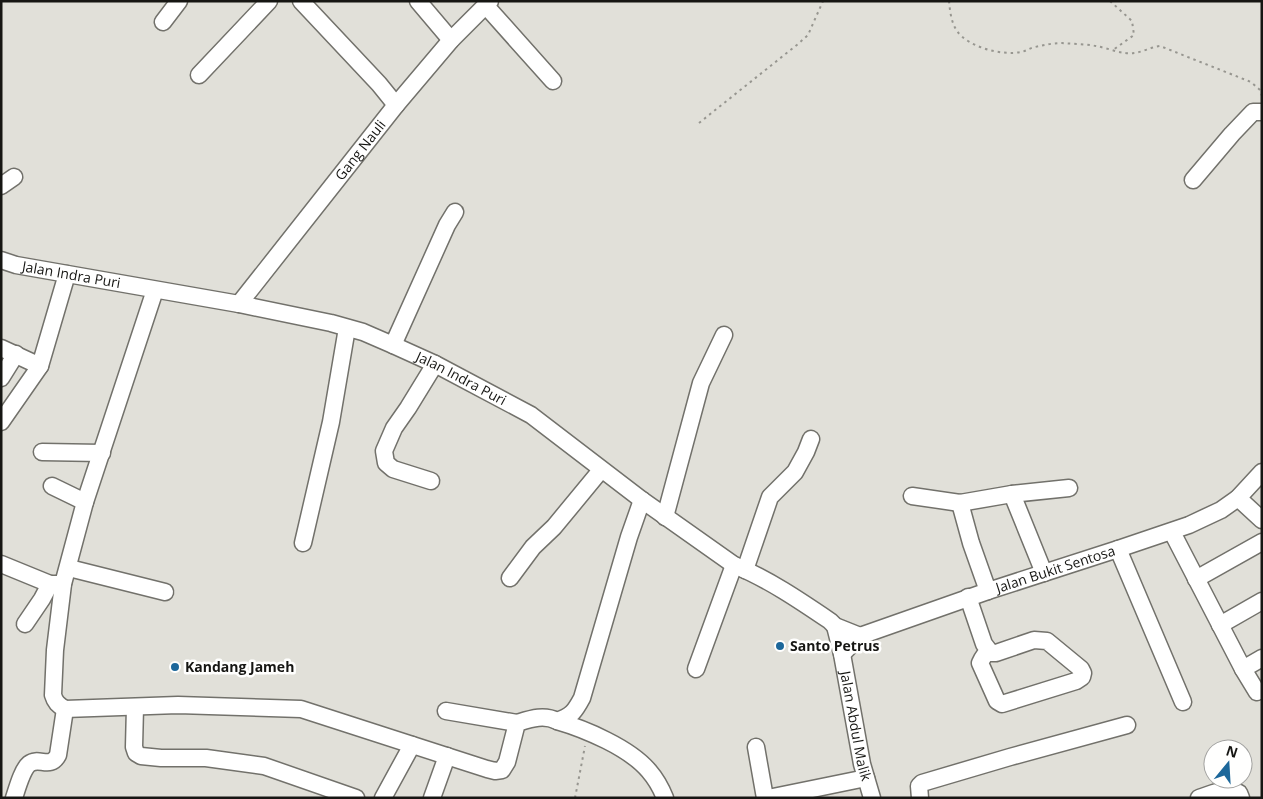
<svg xmlns="http://www.w3.org/2000/svg" width="1263" height="799" viewBox="0 0 1263 799" font-family="'Open Sans',sans-serif">
	<style>
		.lines { fill: none; stroke-linecap: round; stroke-linejoin: round }
		.minor-casing { stroke: #72716b; stroke-width: 19 }
		.path { stroke: #979690; stroke-width: 2; stroke-dasharray: 2.5 4; stroke-linecap: butt }
		.minor { stroke: #fff; stroke-width: 16 }
		.poi-dot { fill: #1c679a; stroke: #fffffe; stroke-width: 2 }
		.labels { text-anchor: middle; stroke-width: 5; stroke-linejoin: round; paint-order: stroke }
		.street-label { font-size: 14px; fill: #161613; stroke: #fffffe }
		.poi-label { font-size: 14px; font-weight: bold; fill: #161613; stroke: #fffffe; text-anchor: start }
	</style>
	<rect width="100%" height="100%" fill="#e1e0d9"/>
	<g class="lines">
		<defs>
			<g id="minor">
				<polyline points="301,1 379,84 396,105"/>
				<polyline points="418,1 451,40"/>
				<polyline points="486,6 553,81"/>
				<polyline points="163,22 179,1"/>
				<polyline points="199,75 269,1"/>
				<polyline points="1193,180 1232,134 1253,112 1262,112"/>
				<polyline points="1,186 14,177"/>
				<path id="s1" d="M 1,260 L 16,265 L 239,304 L 331,323 L 363,332 L 393,345 L 435,364 L 531,415 L 642,500 L 734,565 C 768,579 799,600 830,621 L 835,626 L 860,636"/>
				<path d="M 155,290 L 85,502 L 63,584 L 55,650 L 53,695 C 55,702 58,705 65,709 L 178,705 L 301,709 L 487,769 L 495,771 L 502,770 L 507,762 L 517,723 C 530,719 544,714 557,721 C 572,716 575,711 582,698 L 629,537 L 642,500"/>
				<path id="s2" d="M 239,304 L 396,105 L 451,40 L 490,1"/>
				<polyline points="393,345 447,225 455,212"/>
				<polyline points="1,348 40,366"/>
				<polyline points="1,378 16,354"/>
				<polyline points="1,422 40,366 67,274"/>
				<polyline points="42,452 102,453"/>
				<polyline points="431,481 393,469 386,463 384,451 394,428 408,408 435,364"/>
				<polyline points="52,486 85,502"/>
				<polyline points="1012,494 1044,573"/>
				<polyline points="912,496 960,503 1012,494 1069,488"/>
				<polyline points="1238,498 1262,520"/>
				<polyline points="960,503 971,543 988,591"/>
				<polyline points="665,517 701,383 724,335"/>
				<polyline points="1172,532 1243,669 1257,692"/>
				<polyline points="303,543 331,422 347,328"/>
				<polyline points="1118,549 1183,702"/>
				<polyline points="1,564 50,584 63,584"/>
				<polyline points="69,568 165,592"/>
				<polyline points="745,570 770,497 795,472 806,452 811,439"/>
				<polyline points="510,578 533,547 554,527 601,470"/>
				<polyline points="1196,579 1262,542"/>
				<polyline points="968,597 984,644 991,653 996,653 1034,640 1047,641 1081,669 1083,673 1082,677 1076,681 1002,704 997,701 980,663 982,659 988,650"/>
				<polyline points="25,624 42,599 50,584"/>
				<polyline points="1220,625 1262,601"/>
				<path id="s3" d="M 835,626 L 842,654 L 862,764 L 872,798"/>
				<path id="s4" d="M 842,654 L 860,636 L 988,591 L 1118,549 L 1189,525 L 1221,510 L 1238,498 L 1262,472"/>
				<polyline points="696,669 734,565"/>
				<polyline points="1243,669 1262,658"/>
				<polyline points="135,707 134,747 136,753 141,756 161,758 206,758 264,766 356,798"/>
				<polyline points="446,711 517,723"/>
				<path d="M 557,721 C 585,729 630,748 649,771 C 656,779 661,788 665,798"/>
				<polyline points="756,747 765,798"/>
				<path d="M 14,798 C 17,789 22,770 29,764 C 39,756 50,770 58,755 L 65,709"/>
				<polyline points="383,798 412,745"/>
				<polyline points="432,798 447,756"/>
				<polyline points="768,798 866,778"/>
				<polyline points="920,798 919,786 922,783 1010,757 1127,725"/>
				<path d="M 1199,798 C 1215,793 1223,787 1239,793 L 1241,798"/>
			</g>
		</defs>
		<!-- minor casing -->
		<use href="#minor" class="minor-casing"/>
		<!-- path -->
		<g class="path">
			<path d="M 949,1 C 950,11 951,22 957,31 C 968,47 1002,56 1021,52 C 1026,51 1030,48 1035,47 C 1044,45 1053,43 1062,43 C 1073,44 1085,44 1096,46 C 1108,48 1123,55 1134,53 C 1143,52 1151,47 1160,46 L 1251,82 L 1260,90 L 1262,96"/>
			<polyline points="1110,1 1132,21 1134,35 1113,50"/>
			<polyline points="699,123 798,44 808,35 823,1"/>
			<polyline points="575,798 585,746"/>
		</g>
		<!-- minor -->
		<use href="#minor" class="minor"/>
	</g>
	<!-- markers -->
	<g class="poi-dot">
		<circle cx="780" cy="646" r="5"/>
		<circle cx="175" cy="667" r="5"/>
	</g>
	<g class="labels">
		<!-- street labels -->
		<g class="street-label">
			<text dy="5" stroke="none"><textPath href="#s2" startOffset="196">Gang Nauli</textPath></text>
			<text dy="5" stroke="none"><textPath href="#s1" startOffset="72">Jalan Indra Puri</textPath></text>
			<text dy="5" stroke="none"><textPath href="#s1" startOffset="478">Jalan Indra Puri</textPath></text>
			<text dy="5" stroke="none"><textPath href="#s4" startOffset="232">Jalan Bukit Sentosa</textPath></text>
			<text dy="5" stroke="none"><textPath href="#s3" startOffset="102">Jalan Abdul Malik</textPath></text>
		</g>
		<!-- poi labels -->
		<g class="poi-label">
			<text x="790" y="651">Santo Petrus</text>
			<text x="185" y="672">Kandang Jameh</text>
		</g>
	</g>
	<!-- border -->
	<rect width="1263" height="799" fill="none" stroke="#161613" stroke-width="5"/>
	<!-- north arrow -->
	<g transform="translate(1228 764) rotate(18)"><circle r="24" fill="#fffffe" stroke="#a2a2a0"/>
	<path d="M0-4L9 19L0 12L-9 19Z" fill="#1c679a"/>
	<text y="-8" font-size="14" font-weight="bold" text-anchor="middle" fill="#161613">N</text>
	</g>
</svg>
